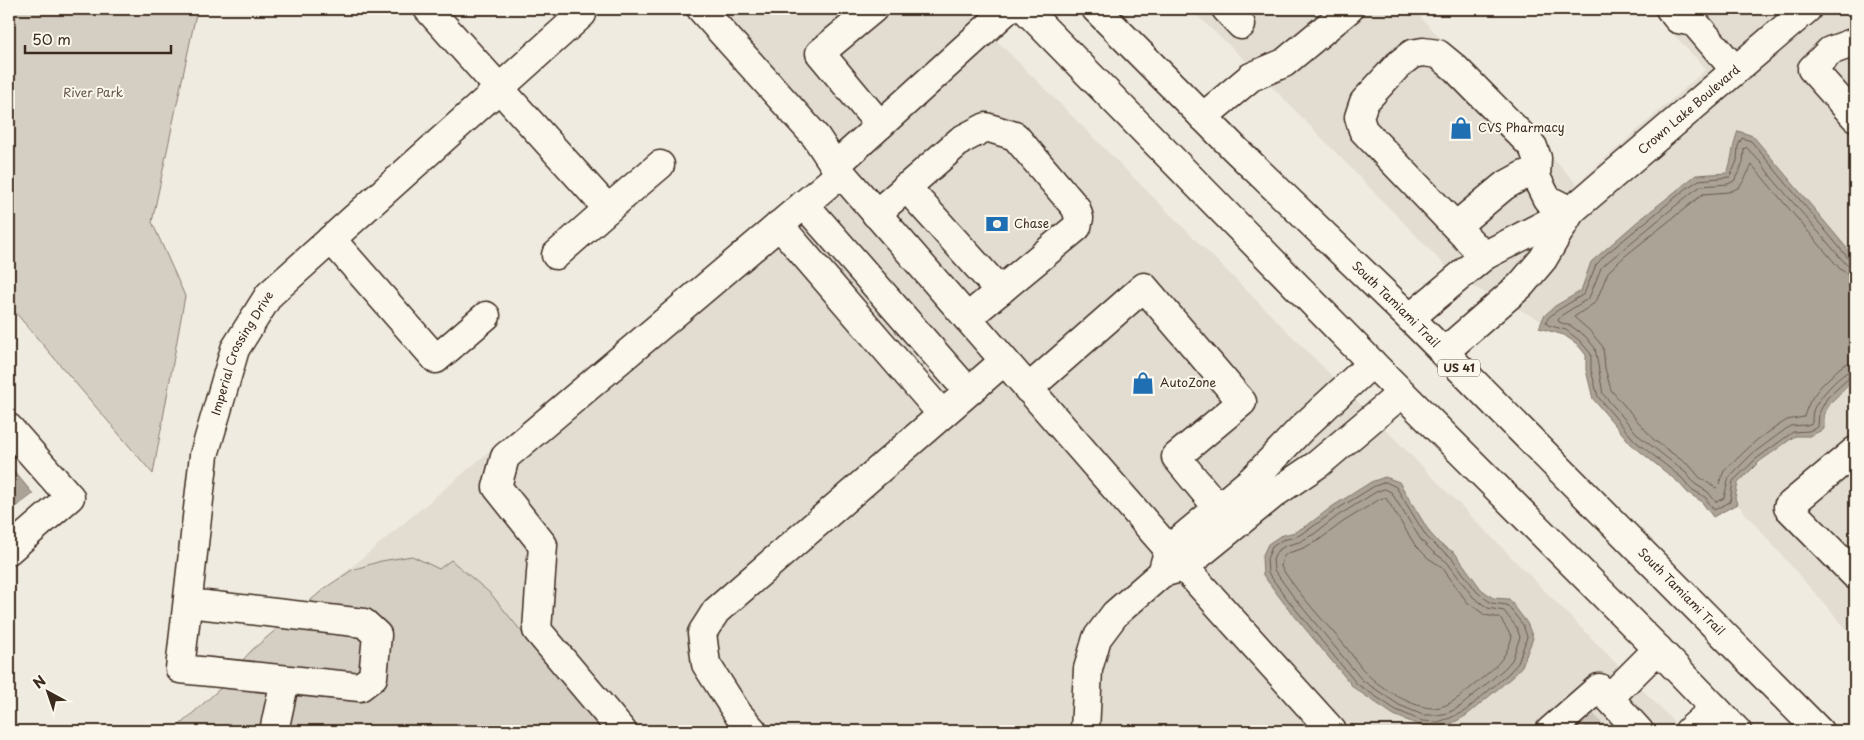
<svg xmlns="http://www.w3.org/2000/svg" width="1864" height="740" viewBox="0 0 1864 740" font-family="'Playpen Sans',sans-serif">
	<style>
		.built { fill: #e2dcd1; fill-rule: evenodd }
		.green { fill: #d5cec3; stroke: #887c70 }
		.water { fill: #aca397; stroke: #7f7367 }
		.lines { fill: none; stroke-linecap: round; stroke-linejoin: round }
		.shore { stroke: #685a4e; stroke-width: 1 }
		.minor-tunnel { stroke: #ccc4b9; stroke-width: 28; stroke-dasharray: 28 14; stroke-linecap: butt }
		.minor-casing { stroke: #3b2a1e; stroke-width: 31 }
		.major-casing { stroke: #3b2a1e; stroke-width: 31 }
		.minor { stroke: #fbf7ec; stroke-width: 28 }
		.major { stroke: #fbf7ec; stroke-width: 28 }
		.labels { text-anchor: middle; stroke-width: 4; stroke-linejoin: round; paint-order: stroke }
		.shield { fill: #fbf7ec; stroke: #75685c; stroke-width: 1 }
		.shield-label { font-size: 11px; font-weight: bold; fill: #3b2a1e }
		.park-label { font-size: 12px; fill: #625347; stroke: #fbf7ec }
		.street-label { font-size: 12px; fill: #3b2a1e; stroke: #fbf7ec }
		.poi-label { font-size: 12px; fill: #3b2a1e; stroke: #fbf7ec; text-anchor: start }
	</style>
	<rect width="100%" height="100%" fill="#f0ebe0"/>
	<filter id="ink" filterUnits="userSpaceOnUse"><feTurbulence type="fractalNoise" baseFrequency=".02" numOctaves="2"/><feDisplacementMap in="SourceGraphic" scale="10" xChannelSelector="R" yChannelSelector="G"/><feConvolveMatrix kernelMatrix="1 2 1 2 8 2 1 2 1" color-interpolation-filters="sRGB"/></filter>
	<g filter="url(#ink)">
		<!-- built -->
		<g class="built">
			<path d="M 689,9 L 965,9 L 1389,433 L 1683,731 L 602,731 L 491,594 L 451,560 L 439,569 L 381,561 L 352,570 L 335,581 L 833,163 ZM 1399,482 L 1429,533 L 1440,544 L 1455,553 L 1481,589 L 1493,598 L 1509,599 L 1527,623 L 1533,638 L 1522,666 L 1512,677 L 1467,715 L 1453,723 L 1438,727 L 1421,726 L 1394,715 L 1354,688 L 1284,603 L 1262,572 L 1262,557 L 1280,536 L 1295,532 L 1309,524 L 1333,506 L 1346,499 Z"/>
			<polygon points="1190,9 1413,9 1577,184 1706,69 1650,9 1855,9 1855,258 1753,136 1738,131 1733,145 1733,160 1727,173 1696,175 1684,184 1637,222 1587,277 1581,291 1568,298 1544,316 1542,321 1458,279 1259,73"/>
			<polygon points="1855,379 1855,632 1849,632 1737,504 1735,498 1738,483 1771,453 1795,436 1810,436 1832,401"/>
		</g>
		<!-- green -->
		<g class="green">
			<polygon points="9,9 197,9 152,222 185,296 153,474 9,305"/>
			<polygon points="412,556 439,569 451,560 491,594 602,731 173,731 225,684 231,673 252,650 325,588 352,570 381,561"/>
		</g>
		<!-- water -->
		<g class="water">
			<path d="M 1738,131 L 1753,136 L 1855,258 L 1855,379 L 1832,401 L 1824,414 L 1824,429 L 1810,436 L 1795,436 L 1759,462 L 1738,483 L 1735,498 L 1737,504 L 1713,517 L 1701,501 L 1688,493 L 1678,482 L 1631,444 L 1593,399 L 1586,370 L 1586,355 L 1577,344 L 1564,335 L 1539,328 L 1544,316 L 1555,306 L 1581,291 L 1591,262 L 1637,222 L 1696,175 L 1727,173 C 1733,158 1732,146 1738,131 Z"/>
			<polygon points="9,465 33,494 9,512"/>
			<polygon points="1385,477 1399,482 1430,533 1440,544 1455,553 1481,589 1493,598 1509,599 1527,623 1533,638 1522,666 1512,677 1467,715 1453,723 1438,727 1421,726 1394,715 1354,688 1284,603 1263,575 1262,557 1268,544 1280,536 1295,532 1309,524 1333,506 1371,482"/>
		</g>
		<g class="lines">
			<!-- shore -->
			<g class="shore">
				<polyline points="1855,261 1850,260 1844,253 1751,141 1742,138 1738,146 1737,161 1730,177 1699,180 1687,188 1605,255 1596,265 1584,294 1558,310 1548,318 1546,323 1548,325 1566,330 1580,341 1591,354 1591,370 1598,397 1635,441 1682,478 1691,489 1705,497 1714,510 1730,502 1733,481 1756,459 1793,432 1809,431 1818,427 1819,413 1827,398 1850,377 1855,375"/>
				<path d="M 1855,268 L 1849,267 L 1845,263 L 1772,178 L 1763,165 L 1746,147 L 1744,149 L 1743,163 L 1734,181 L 1728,184 L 1701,186 L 1691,193 L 1610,260 L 1601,268 L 1589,298 L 1562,315 L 1558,320 L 1559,322 L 1571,326 L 1585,336 L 1595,348 L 1603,394 L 1639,436 L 1686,473 L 1695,484 L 1708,492 L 1716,502 L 1724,498 L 1729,477 L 1752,454 L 1790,426 L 1807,425 L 1812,423 C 1812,419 1812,415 1813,411 C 1817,399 1843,370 1855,369"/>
				<path d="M 1855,275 L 1846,273 L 1840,269 L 1752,165 L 1743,182 L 1738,188 L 1729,192 L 1703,194 L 1625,256 L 1608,272 L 1596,302 L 1574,317 L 1590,331 L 1603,347 L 1605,368 L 1611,390 L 1654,440 L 1691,467 L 1700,478 L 1716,488 L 1718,486 L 1724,471 L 1758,439 L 1787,420 L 1804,417 C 1809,399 1816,391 1829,378 C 1838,370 1843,362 1855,362"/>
				<polygon points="1386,482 1396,487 1426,536 1437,547 1451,557 1477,592 1491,603 1507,605 1523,625 1527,637 1518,663 1509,673 1465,711 1450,718 1438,722 1422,721 1396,710 1357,684 1288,600 1268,573 1267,559 1272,547 1282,540 1296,537 1311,528 1336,510 1373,487"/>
				<polygon points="1385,489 1391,492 1421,540 1433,552 1447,562 1473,597 1488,608 1504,611 1517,628 1520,637 1512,660 1505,668 1461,706 1448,713 1437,715 1423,715 1399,705 1362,680 1293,596 1274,570 1273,560 1277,551 1285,546 1299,542 1314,534 1339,515 1376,492"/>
				<path d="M 1386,498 L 1415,545 L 1428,558 L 1442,567 L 1467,602 L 1485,615 L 1500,618 L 1512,637 C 1506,661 1491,670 1473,686 C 1461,695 1450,707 1434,708 C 1415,709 1380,688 1367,674 C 1359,666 1353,656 1346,647 C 1324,621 1300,596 1281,567 L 1283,557 L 1288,553 L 1301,549 L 1319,540 L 1343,522 L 1380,499 Z"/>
			</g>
			<!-- minor-tunnel -->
			<polyline class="minor-tunnel" points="1589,731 1600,721"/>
			<defs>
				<g id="minor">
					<polyline points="428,9 608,209 660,165"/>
					<polyline points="701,9 816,137 835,166"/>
					<polyline points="873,9 820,53 880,125"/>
					<polyline points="1008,9 835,166 1184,567 1332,731"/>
					<polyline points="1226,9 1241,25"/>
					<polyline points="1670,9 1678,19 1694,22 1735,70"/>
					<polyline points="1855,42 1830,51 1812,69 1855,117"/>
					<polyline points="1203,117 1251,77 1284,63 1349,9"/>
					<polyline points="906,187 1000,291"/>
					<polyline points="804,204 968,391"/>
					<polyline points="876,214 961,140 986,127 1015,136 1076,208 1079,218 1077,227 967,318"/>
					<polyline points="779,225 942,414"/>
					<polyline points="1456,226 1504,186 1524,175 1536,177 1547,199 1571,211"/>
					<polyline points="331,239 436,359 486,316"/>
					<polyline points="556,255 608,209"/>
					<polyline points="1484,256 1363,130 1359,117 1364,102 1398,65 1412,54 1423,52 1438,54 1455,68 1533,147 1537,158 1536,177"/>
					<path id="s1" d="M 1410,318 L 1484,256 L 1571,211 L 1807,9"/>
					<polyline points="1443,353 1521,285 1543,259 1571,211"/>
					<polyline points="1028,389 1144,287 1242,402 1176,457 1218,508"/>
					<polyline points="9,428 70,497 9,550"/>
					<polyline points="1855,451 1788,507 1855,575"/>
					<polyline points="1164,566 1169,549 1253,479 1301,429 1372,363"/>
					<path id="s2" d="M 188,603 L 364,623 L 377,635 L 373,677 L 360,687 L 180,669 L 204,455 L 235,349 L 269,295 L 582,14"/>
					<polyline points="274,731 285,680"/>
					<polyline points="622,731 537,630 543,545 497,487 505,457 841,173"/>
					<polyline points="753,731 738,714 706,664 702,633 716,611 1004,361"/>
					<polyline points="1085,731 1088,669 1097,638 1115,614 1162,573 1184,567 1275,493 1318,464 1402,393"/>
					<polyline points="1550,731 1599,688 1609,698"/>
					<polyline points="1639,731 1609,698 1658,649"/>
					<polyline points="1689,731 1715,708"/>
				</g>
				<g id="major">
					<polyline points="1025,9 1372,363 1658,649 1737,731"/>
					<path id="s3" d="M 1096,9 L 1235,149 L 1410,318 L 1819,731"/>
				</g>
			</defs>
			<!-- minor casing -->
			<use href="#minor" class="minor-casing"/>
			<!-- major casing -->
			<use href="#major" class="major-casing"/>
			<!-- minor -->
			<use href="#minor" class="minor"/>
			<!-- major -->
			<use href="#major" class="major"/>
		</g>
	</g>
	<!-- icons -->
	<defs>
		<symbol id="shop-bare" viewBox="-9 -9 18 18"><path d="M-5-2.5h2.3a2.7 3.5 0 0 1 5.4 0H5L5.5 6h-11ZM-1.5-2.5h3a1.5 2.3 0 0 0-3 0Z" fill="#1f6fb2" stroke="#fbf7ec" stroke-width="2.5" paint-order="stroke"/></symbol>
		<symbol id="bank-bare" viewBox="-9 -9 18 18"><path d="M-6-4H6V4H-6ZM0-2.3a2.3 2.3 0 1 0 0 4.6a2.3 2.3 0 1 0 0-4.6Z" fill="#1f6fb2" stroke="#fbf7ec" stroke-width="2.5" paint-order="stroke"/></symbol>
	</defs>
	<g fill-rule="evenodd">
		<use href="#shop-bare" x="1445" y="112" width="32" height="32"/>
		<use href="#bank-bare" x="981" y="208" width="32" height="32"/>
		<use href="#shop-bare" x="1127" y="367" width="32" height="32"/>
	</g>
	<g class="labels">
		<!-- shield labels -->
		<rect class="shield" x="1438" y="359.5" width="42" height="17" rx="4"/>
		<g class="shield-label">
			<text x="1459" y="372">US 41</text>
		</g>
		<!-- park labels -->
		<g class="park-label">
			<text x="93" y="97">River Park</text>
		</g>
		<!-- street labels -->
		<g class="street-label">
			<text dy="4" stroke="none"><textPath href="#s1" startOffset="350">Crown Lake Boulevard</textPath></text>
			<text dy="4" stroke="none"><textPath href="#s3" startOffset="421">South Tamiami Trail</textPath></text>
			<text dy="4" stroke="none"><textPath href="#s2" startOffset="759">Imperial Crossing Drive</textPath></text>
			<text dy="4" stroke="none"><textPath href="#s3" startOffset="826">South Tamiami Trail</textPath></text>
		</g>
		<!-- poi labels -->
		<g class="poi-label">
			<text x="1478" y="132">CVS Pharmacy</text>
			<text x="1014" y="228">Chase</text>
			<text x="1160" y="387">AutoZone</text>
		</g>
	</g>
	<!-- margin -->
	<rect width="1864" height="740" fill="none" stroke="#fbf7ec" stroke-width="30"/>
	<rect x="15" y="15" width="1834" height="710" fill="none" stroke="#3b2a1e" stroke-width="2" filter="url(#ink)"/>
	<!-- north arrow -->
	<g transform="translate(48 692) rotate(320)" stroke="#fbf7ec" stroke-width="4" paint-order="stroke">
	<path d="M0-4L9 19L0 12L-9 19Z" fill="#3b2a1e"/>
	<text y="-8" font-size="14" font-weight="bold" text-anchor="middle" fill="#3b2a1e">N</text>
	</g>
	<!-- scale -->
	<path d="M25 45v8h146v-8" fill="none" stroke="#3b2a1e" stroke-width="2.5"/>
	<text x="32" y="45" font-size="15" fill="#3b2a1e" stroke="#fbf7ec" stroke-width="4" paint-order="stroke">50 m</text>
</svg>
